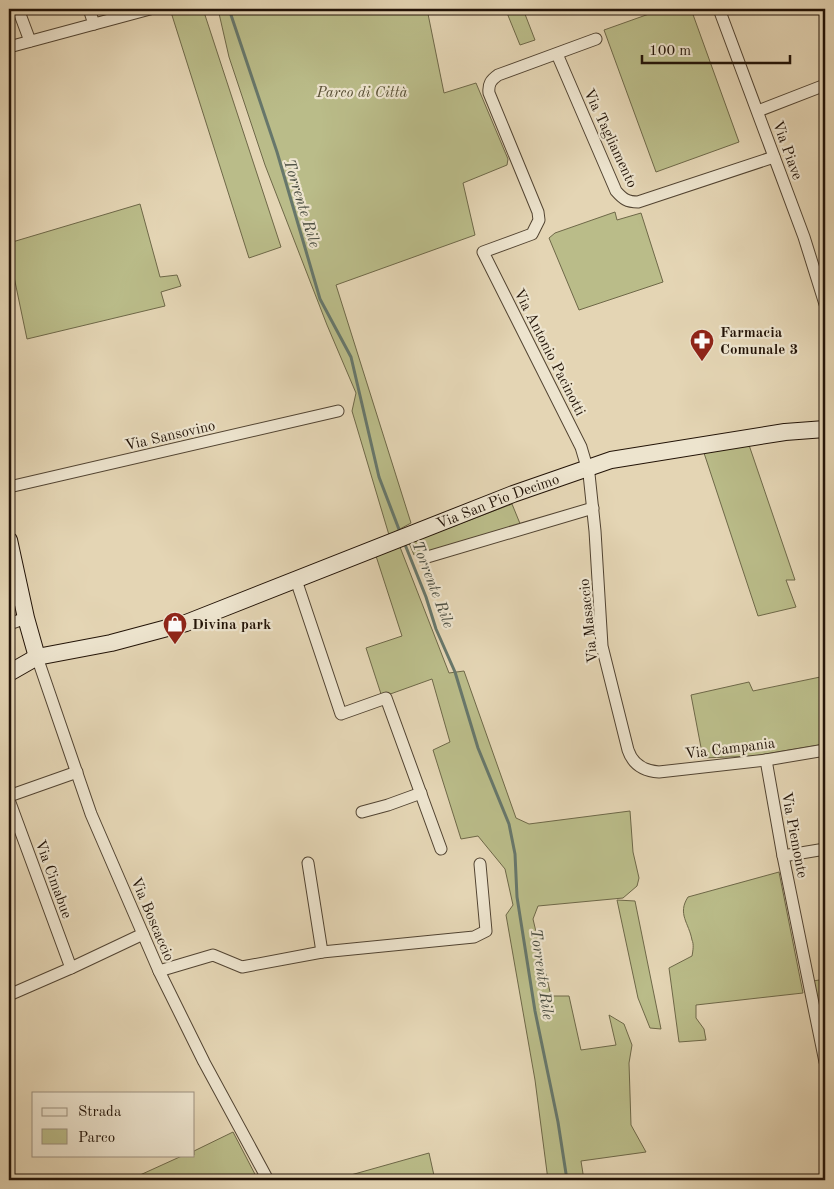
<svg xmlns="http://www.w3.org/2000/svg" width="834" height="1189" viewBox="0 0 834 1189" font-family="'Old Standard TT',serif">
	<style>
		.green { fill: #babc89; stroke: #6e6848 }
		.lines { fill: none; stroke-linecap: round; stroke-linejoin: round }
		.stream { stroke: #67776b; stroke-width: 3 }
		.street-casing { stroke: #524432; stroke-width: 13 }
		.secondary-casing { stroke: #221307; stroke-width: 18 }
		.street { stroke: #ede4ce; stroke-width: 11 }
		.secondary { stroke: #ede4ce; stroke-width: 16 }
		.labels { text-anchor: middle; stroke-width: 4.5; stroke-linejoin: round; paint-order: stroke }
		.park-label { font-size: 15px; font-style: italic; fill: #574e34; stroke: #ede4ce }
		.street-label { font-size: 15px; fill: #221307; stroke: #ede4ce }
		.poi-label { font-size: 15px; font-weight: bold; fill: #221307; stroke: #ede4ce; text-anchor: start }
		.water-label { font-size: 16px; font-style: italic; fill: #4a4d41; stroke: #ede4ce }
	</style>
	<rect width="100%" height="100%" fill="#e4d5b4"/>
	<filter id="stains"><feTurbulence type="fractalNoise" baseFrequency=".004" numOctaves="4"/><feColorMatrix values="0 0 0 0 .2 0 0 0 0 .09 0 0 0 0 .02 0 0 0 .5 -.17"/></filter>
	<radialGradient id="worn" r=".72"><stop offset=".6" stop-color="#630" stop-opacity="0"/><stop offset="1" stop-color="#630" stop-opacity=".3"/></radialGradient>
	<!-- green -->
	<g class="green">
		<polygon points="170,9 203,9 281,247 249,258"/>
		<polygon points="218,9 427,9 444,93 476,83 508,159 507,165 463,183 475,235 336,285 411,523 389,535 352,411 356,393 327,325 265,165 229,57"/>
		<polygon points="517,9 523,9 535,40 520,45 507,13"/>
		<polygon points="663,9 691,9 739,142 656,172 604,30"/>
		<polygon points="140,204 160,277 177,275 181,286 161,292 165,306 27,339 9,253 9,243"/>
		<polygon points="615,212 617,220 641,213 663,282 579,310 549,238 555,233"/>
		<polygon points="749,445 795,580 786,580 796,607 758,616 704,453"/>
		<polygon points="512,504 521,526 414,555 409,543"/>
		<polygon points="400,547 449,673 464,671 516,818 529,824 630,811 633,852 639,878 637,886 623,898 538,906 533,919 551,996 569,996 581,1050 616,1045 609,1015 624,1024 632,1045 629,1063 631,1125 646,1152 581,1161 584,1180 548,1180 535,1080 506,915 513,905 505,869 478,836 461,839 433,750 450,742 432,679 382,697 366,648 402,636 376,556"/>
		<polygon points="825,676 825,744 754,756 703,758 691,695 749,682 753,691"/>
		<path d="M 779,872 L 803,993 L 696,1005 L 696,1018 L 704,1029 L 706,1040 L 679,1042 L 669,968 L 692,956 C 693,951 694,944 692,940 C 689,923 677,914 688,897 Z"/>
		<polygon points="617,900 635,901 661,1029 650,1028 638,998"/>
		<polygon points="825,979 825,1039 813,981"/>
		<polygon points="233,1132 258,1180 129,1180 184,1155 194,1155 194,1151"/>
		<polygon points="429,1153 435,1180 333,1180"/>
	</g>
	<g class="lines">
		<!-- stream -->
		<g class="stream">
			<polyline points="229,9 277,152 320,299 351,357 379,477 400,532"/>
			<polyline points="404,542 426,597 436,629 455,672 478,748 509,824 515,854 517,897 535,1011 558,1122 567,1180"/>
		</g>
		<defs>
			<g id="street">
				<polyline points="18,9 30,41"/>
				<polyline points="89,9 94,24"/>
				<polyline points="719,9 804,237 825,304"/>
				<path d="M 596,39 L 498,75 C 491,80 488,84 489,93 L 538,212 L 539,220 L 532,234 L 483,252 L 581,447 L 589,474 L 595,531 L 602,646 L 628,750 C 633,765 644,771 659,772 L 766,760 L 825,750"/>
				<polyline points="9,47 150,9"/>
				<path d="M 557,54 L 616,191 C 623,199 627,202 638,202 L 774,157"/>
				<polyline points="758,111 825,85"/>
				<polyline points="9,487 338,411"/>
				<polyline points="424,558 593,508"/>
				<polyline points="296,580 341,714 386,698 441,849"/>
				<polyline points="9,624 26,618"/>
				<polyline points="37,657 91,814 159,971 204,1062 268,1180"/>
				<polyline points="766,760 783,856 825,1062"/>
				<polyline points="9,796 77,772"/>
				<polyline points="9,800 71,968"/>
				<polyline points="362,812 388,805 421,793"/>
				<polyline points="783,856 825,849"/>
				<polyline points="308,863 322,952"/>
				<polyline points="159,971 213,955 242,967 322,952 474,937 486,931 480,864"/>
				<polyline points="9,995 71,968 143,934"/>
			</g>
			<g id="secondary">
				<polyline points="9,540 26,618 37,657"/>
				<path id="s1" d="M 9,673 L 37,657 L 111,643 L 186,623 L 513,494 L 611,460 L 785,432 L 825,429"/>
			</g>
		</defs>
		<!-- street casing -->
		<use href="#street" class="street-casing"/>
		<!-- secondary casing -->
		<use href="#secondary" class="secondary-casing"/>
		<!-- street -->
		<use href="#street" class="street"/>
		<!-- secondary -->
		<use href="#secondary" class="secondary"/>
	</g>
	<!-- icons -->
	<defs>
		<symbol id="pharmacy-pin" viewBox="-11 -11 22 30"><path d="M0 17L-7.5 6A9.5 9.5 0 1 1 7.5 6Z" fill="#8f2418" stroke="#ede4ce"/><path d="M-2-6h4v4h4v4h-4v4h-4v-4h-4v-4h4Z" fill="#fff"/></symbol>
		<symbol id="shop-pin" viewBox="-11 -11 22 30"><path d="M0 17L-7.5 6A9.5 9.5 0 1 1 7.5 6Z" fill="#8f2418" stroke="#ede4ce"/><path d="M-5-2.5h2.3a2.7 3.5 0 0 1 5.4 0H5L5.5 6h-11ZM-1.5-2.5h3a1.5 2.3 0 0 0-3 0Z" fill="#fff"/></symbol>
	</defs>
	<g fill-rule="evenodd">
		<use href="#pharmacy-pin" x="688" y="327" width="28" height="38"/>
		<use href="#shop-pin" x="161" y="610" width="28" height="38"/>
	</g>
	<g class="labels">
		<!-- park labels -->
		<g class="park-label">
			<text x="362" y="97">Parco di Città</text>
		</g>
		<!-- street labels -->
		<g class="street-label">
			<text transform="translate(611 138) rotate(65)" y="5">Via Tagliamento</text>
			<text transform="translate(788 150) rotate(70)" y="5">Via Piave</text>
			<text transform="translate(550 352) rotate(63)" y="5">Via Antonio Pacinotti</text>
			<text transform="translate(170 435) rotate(-13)" y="5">Via Sansovino</text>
			<text dy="5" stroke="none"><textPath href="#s1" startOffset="520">Via San Pio Decimo</textPath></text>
			<text transform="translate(588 621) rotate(-96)" y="5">Via Masaccio</text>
			<text transform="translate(730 748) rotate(-7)" y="5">Via Campania</text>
			<text transform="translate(795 835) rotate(79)" y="5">Via Piemonte</text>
			<text transform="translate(54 879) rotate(70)" y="5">Via Cimabue</text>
			<text transform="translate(153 919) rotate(67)" y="5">Via Boscaccio</text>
		</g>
		<!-- poi labels -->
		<g class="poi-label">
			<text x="720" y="337">Farmacia<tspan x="720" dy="17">Comunale 3</tspan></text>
			<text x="192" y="629">Divina park</text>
		</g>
		<!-- water labels -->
		<g class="water-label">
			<text transform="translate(303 203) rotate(73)" y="6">Torrente Rile</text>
			<text transform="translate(434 584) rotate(69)" y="6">Torrente Rile</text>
			<text transform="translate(543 974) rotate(82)" y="6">Torrente Rile</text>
		</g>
	</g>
	<!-- margin -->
	<rect width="834" height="1189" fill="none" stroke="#e4d5b4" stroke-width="30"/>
	<rect x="10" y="10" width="814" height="1169" fill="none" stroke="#221307" stroke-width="2.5"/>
	<rect x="15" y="15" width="804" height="1159" fill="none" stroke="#221307"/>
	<!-- legend -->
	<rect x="32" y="1092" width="162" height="65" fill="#ede4ce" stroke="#9c907e"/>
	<rect x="42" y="1108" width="25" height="8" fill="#ede4ce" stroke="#9c907e"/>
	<text x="78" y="1116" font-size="15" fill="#221307">Strada</text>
	<rect x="42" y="1129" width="25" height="15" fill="#babc89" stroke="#9c907e"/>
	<text x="78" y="1142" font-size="15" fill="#221307">Parco</text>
	<!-- scale -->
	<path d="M642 55v8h148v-8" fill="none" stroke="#221307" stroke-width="2.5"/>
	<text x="649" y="55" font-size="15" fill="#221307" stroke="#ede4ce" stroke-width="4" paint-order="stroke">100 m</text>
	<rect width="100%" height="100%" filter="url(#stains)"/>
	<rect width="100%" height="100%" fill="url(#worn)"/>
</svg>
